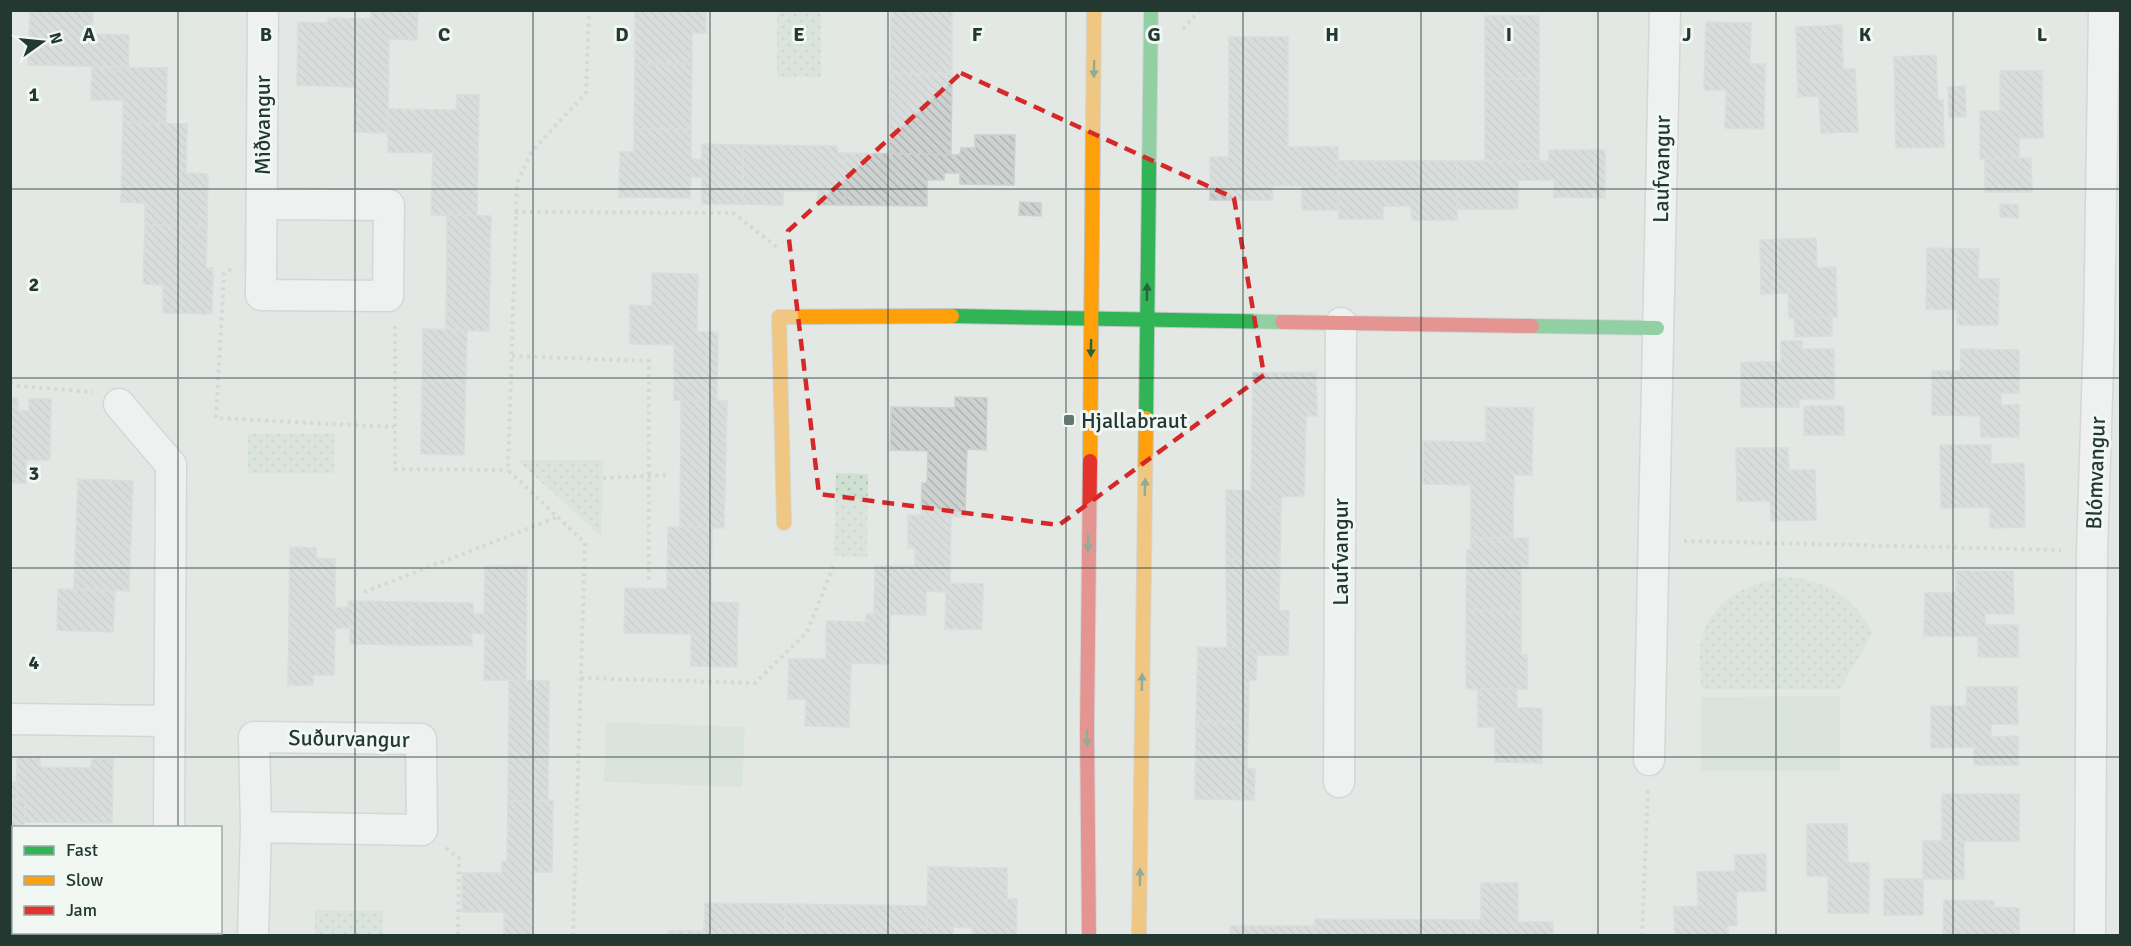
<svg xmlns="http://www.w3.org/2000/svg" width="2131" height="946" viewBox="0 0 2131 946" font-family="Signika,sans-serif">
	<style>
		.green { fill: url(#green-dots) }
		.pitch { fill: #cee0d1 }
		.building { fill: url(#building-back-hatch); stroke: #ccd0ce; stroke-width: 1.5 }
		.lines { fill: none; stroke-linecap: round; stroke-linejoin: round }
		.street-casing { stroke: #c0c5c2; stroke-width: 33 }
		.fast-casing { stroke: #bfc5c2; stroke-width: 16 }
		.slow-casing { stroke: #bfc5c2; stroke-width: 16 }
		.jam-casing { stroke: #bfc5c2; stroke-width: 16 }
		.path { stroke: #c0c8c4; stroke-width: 4; stroke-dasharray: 3 4.5; stroke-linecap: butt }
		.street { stroke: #fbfcfb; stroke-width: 30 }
		.fast { stroke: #30b455; stroke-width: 14 }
		.slow { stroke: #ff9f0a; stroke-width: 14 }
		.jam { stroke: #e5322d; stroke-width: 14 }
		.oneway { fill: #28633e }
		.marked { fill: none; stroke: #d62828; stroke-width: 4.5; stroke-dasharray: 12 8; stroke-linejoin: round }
		.grid { fill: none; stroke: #233831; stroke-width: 1.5; stroke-opacity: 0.55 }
		.poi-dot { fill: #667670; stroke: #f1f7f3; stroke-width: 2 }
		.labels { text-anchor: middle; stroke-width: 6; stroke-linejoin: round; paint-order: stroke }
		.street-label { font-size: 22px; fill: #233831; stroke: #f1f7f3 }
		.poi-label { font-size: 22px; fill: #233831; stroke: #f1f7f3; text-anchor: start }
		.grid-label { font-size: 20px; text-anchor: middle; font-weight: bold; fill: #233831; stroke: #f1f7f3; stroke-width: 6; stroke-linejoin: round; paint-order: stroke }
	</style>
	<defs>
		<pattern id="green-dots" width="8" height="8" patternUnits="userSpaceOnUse" patternTransform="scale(1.5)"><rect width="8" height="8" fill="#cee0d1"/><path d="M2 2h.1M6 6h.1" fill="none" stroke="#b1c1b4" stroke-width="1.8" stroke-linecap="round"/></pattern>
		<pattern id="building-back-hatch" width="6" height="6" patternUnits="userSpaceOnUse" patternTransform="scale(1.5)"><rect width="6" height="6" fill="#cdd1cf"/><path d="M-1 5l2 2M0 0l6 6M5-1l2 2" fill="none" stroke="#b0b4b2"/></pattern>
	</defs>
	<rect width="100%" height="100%" fill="#e3e8e5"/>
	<!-- green -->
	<g class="green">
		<rect x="777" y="11" width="44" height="66"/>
		<polygon points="248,434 335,434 334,473 248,473"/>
		<polygon points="517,460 603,460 601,536"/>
		<polygon points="836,473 868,474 867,557 834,556"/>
		<path d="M 1789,577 C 1830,582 1853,597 1873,633 L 1840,689 L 1701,689 C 1701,674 1698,651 1702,637 C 1712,599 1753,580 1789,577 Z"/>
		<polygon points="315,910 383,911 383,935 315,935"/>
	</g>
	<!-- pitch -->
	<g class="pitch">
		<polygon points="1840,696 1840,771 1701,771 1701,697"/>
		<polygon points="606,722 745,727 742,787 604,782"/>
	</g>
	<!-- building -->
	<g class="building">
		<polygon points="30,10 93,10 92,34 129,35 128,67 28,65"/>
		<polygon points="371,10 418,10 417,40 389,39 388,133 354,132 355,87 297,85 298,22 328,23 328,18 371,19"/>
		<polygon points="635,10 706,10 706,33 692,33 692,64 635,64"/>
		<polygon points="891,10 952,10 952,74 890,74"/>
		<rect x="1485" y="16" width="54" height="63"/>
		<polygon points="1706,22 1751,23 1750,64 1765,64 1764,129 1725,128 1726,90 1704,90"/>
		<polygon points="1842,25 1843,69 1855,69 1858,132 1821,133 1819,96 1798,97 1796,27"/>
		<polygon points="1229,37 1288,37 1288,147 1338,147 1338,210 1302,210 1302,186 1272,186 1273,200 1210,200 1210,157 1229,157"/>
		<polygon points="1936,55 1938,100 1943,100 1944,147 1896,148 1894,57"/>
		<polygon points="635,64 692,64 691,129 634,129"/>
		<polygon points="92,67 167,68 166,123 123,122 123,100 91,100"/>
		<polygon points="2000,71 2042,71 2043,138 2019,138 2019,158 1980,159 1980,111 2000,111"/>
		<polygon points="890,74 952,74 951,155 889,153"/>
		<rect x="1485" y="79" width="54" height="82"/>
		<polygon points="1965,86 1966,117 1949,117 1948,87"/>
		<polygon points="457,95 479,95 477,216 431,215 433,153 388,152 388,109 456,110"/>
		<polygon points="123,122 187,124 186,173 208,174 207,226 145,225 145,203 121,202"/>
		<polygon points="634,129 691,129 691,159 702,160 702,144 743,145 743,204 702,204 702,178 691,177 690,198 619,197 620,152 634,152"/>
		<polygon points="975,135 1015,135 1014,185 960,184 960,173 944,173 944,180 927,180 927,206 845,205 845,153 960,155 961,148 975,148"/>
		<polygon points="743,145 837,146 838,153 845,153 845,205 817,205 818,191 783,191 783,205 743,204"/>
		<polygon points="1549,150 1605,150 1605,198 1554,197 1554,180 1518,180 1518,209 1457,209 1457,161 1549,161"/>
		<polygon points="2031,158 2032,192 1985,192 1985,159"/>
		<polygon points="1338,161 1457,161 1457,220 1412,220 1411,206 1383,206 1383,219 1339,219"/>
		<polygon points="1020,202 1041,203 1041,216 1019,215"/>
		<polygon points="2000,204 2018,205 2018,218 2000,217"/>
		<polygon points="447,215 491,216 489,331 446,330"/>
		<polygon points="145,225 207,226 206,268 213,268 212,314 163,313 163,285 143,284"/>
		<polygon points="1816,238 1817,268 1836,267 1837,317 1789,318 1788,293 1761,294 1760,240"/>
		<polygon points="1927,248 1979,249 1978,279 1999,279 1998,325 1957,325 1957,309 1926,309"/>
		<polygon points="652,273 698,274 697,332 718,332 717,401 674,400 674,345 630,344 630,305 652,306"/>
		<polygon points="1832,317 1832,336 1795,337 1794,318"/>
		<polygon points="423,329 467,330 464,455 421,454"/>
		<polygon points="1781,341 1802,341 1802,349 1834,349 1834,399 1799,399 1799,407 1741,407 1741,362 1781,362"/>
		<polygon points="1961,349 2019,350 2019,393 2001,393 2001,405 2019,405 2019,437 1981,437 1980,416 1932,415 1932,371 1960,371"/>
		<polygon points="1316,372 1317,416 1306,416 1304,497 1282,496 1281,507 1269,507 1251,491 1253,373"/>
		<polygon points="955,397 987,398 986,450 967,449 965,517 921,516 922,483 927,483 928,451 890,450 891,407 955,408"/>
		<polygon points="10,398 18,398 18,411 29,411 29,399 51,399 50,460 26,460 26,483 10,483"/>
		<polygon points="681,400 727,401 724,528 680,527"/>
		<rect x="1804" y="406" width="40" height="29"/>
		<polygon points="1486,407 1533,408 1532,475 1514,475 1513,538 1471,538 1471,485 1423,484 1423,441 1486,442"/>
		<polygon points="1940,445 1991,445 1991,464 2024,463 2025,527 1990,528 1990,507 1941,508"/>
		<polygon points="1736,448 1788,448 1789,470 1815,470 1816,520 1771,521 1770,501 1737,501"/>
		<polygon points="78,479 133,481 129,591 74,589"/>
		<polygon points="1226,490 1251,491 1269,507 1281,507 1280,558 1226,559"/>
		<polygon points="908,515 951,516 950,583 983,584 982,629 945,629 946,592 926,591 926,615 874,614 875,566 915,566 915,548 908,548"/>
		<polygon points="668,527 712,528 711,602 738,603 737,667 691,666 691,634 624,633 625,588 667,589"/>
		<polygon points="1471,538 1528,538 1528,568 1521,568 1521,611 1466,610 1467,550 1471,550"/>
		<polygon points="290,547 316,548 316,558 335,559 335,607 348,608 348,601 410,602 410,645 350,644 350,628 335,628 334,675 313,675 313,685 288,685"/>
		<polygon points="1280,558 1279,611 1289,611 1288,655 1257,655 1257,648 1227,648 1226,559"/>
		<polygon points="485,566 527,566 526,680 484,680 485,634 472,633 472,645 410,645 410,602 473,603 473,614 484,614"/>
		<polygon points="1956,571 2013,571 2014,614 1985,614 1985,625 2018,625 2018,657 1978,657 1978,636 1924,636 1925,593 1956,593"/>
		<polygon points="58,589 115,591 113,632 57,630"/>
		<polygon points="1466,610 1521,611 1521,655 1527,655 1527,689 1466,689"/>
		<polygon points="866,614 890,614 889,664 851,663 849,727 805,726 806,699 788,699 789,659 826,659 826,621 866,622"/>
		<polygon points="1198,647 1257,648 1256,680 1249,680 1248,723 1196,721"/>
		<polygon points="509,680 549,681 548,801 508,801"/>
		<polygon points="1967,687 2017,687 2018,724 1991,724 1991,737 2018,736 2018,765 1974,765 1974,747 1931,748 1931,706 1966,706"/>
		<polygon points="1478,689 1517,689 1517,708 1542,708 1542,763 1495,762 1495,727 1478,727"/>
		<polygon points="1196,721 1248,723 1247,769 1255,769 1254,800 1195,799"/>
		<polygon points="17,757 40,757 40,767 91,768 92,759 113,759 112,823 24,822 25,800 16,800"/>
		<polygon points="10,782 17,782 16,800 25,800 24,828 14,828 14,864 10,864"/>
		<rect x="1942" y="794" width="77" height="47"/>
		<polygon points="508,801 553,801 552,872 533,872 532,936 504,936 504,912 462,912 462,873 502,873 502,861 507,862"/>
		<polygon points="1807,824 1847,824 1848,863 1869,863 1869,913 1828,913 1828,876 1807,876"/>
		<rect x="1923" y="841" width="41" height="38"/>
		<polygon points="1766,854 1766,891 1736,892 1737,925 1728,926 1728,936 1675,936 1674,907 1698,906 1697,872 1735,871 1735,855"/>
		<polygon points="928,867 1007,868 1007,899 1017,899 1016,936 972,936 973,928 953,927 953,936 927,936"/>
		<rect x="1884" y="879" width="39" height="36"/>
		<polygon points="1481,883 1518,883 1518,922 1553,922 1553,936 1471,936 1471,920 1481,920"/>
		<polygon points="1944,900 1994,901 1994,907 2019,908 2019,936 1943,936"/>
		<polygon points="705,903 785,904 785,936 668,936 668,931 704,931"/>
		<polygon points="785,904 928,906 927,936 785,936"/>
		<polygon points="1315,919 1471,920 1471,936 1315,936"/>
		<rect x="1230" y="926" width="85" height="10"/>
		<rect x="70" y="932" width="47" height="4"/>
	</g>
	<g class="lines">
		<defs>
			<g id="street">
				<polyline points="262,204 389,205 388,296 261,295 263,10"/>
				<polyline points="119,404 171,465 169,828"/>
				<polyline points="10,719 169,721"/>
				<polyline points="1649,760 1665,10"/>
				<polyline points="1339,782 1341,323"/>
				<polyline points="169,932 169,936"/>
				<polyline points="253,936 256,827 254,737 421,739 422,830 256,827"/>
				<polyline points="2090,936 2092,551 2099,335 2104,10"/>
			</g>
			<g id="fast">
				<polyline points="952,316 1282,322"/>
				<polyline points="1532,326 1657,328"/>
				<polyline points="1146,418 1151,10"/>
			</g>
			<g id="slow">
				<polyline points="1090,461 1094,10"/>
				<polyline points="784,523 779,317 952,316"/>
				<polyline points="1139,936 1146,418"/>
			</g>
			<g id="jam">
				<polyline points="1282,322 1532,326"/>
				<polyline points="1089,936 1087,730 1090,461"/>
			</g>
		</defs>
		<!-- street casing -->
		<use href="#street" class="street-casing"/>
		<!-- fast casing -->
		<use href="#fast" class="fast-casing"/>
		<!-- slow casing -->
		<use href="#slow" class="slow-casing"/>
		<!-- jam casing -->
		<use href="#jam" class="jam-casing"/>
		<!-- path -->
		<g class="path">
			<polyline points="1183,29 1200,10"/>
			<polyline points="515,212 733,213 777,247"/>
			<polyline points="231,269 224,273 216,418 394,427"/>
			<polyline points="395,326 395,469 508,470"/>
			<polyline points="512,356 649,361 649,582"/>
			<polyline points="10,383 18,386 93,392"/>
			<polyline points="603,478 670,475"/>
			<polyline points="1684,541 2061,550"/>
			<polyline points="364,592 558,517"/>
			<polyline points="581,678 755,683 807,632 834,565"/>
			<polyline points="446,848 459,858 458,936"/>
			<polyline points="573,936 585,543 508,470 517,183 532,151 586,93 589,10"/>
			<polyline points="1642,936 1648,790"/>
		</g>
		<!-- street -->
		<use href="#street" class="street"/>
		<!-- fast -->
		<use href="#fast" class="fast"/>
		<!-- slow -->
		<use href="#slow" class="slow"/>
		<!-- jam -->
		<use href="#jam" class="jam"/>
	</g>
	<!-- one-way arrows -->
	<defs><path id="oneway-solid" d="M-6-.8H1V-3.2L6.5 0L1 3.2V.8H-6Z" transform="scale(1.5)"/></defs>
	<g class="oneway">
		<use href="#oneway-solid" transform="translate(1094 69) rotate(91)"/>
		<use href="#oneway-solid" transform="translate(1147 292) rotate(-89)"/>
		<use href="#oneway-solid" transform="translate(1091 348) rotate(91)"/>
		<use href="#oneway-solid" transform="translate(1145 487) rotate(-89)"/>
		<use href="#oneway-solid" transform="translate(1088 543) rotate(90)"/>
		<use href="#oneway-solid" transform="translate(1142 682) rotate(-89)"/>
		<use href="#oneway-solid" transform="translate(1087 738) rotate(89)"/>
		<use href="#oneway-solid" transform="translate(1140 877) rotate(-89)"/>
	</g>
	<!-- marked area -->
	<path d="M0 0H2131V946H0ZM 961,73 L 1234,198 L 1264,375 L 1059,525 L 819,494 L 788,231 Z" fill="#e3e8e5" fill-opacity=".55" fill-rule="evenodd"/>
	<path class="marked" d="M 961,73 L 1234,198 L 1264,375 L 1059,525 L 819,494 L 788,231 Z"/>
	<!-- grid -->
	<path class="grid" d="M 178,10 L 178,828M 355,10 L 355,936M 533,10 L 533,936M 710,10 L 710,936M 888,10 L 888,936M 1066,10 L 1066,936M 1243,10 L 1243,936M 1421,10 L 1421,936M 1598,10 L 1598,936M 1776,10 L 1776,936M 1953,10 L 1953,936M 10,189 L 2120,189M 10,378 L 2120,378M 10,568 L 2120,568M 10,757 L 2120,757M 178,932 L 178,936"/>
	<!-- markers -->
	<rect class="poi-dot" x="1063" y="414" width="12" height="12" rx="3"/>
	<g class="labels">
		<!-- street labels -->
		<g class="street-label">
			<text transform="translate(262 125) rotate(-90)" y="8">Miðvangur</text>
			<text transform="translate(1661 169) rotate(-89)" y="8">Laufvangur</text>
			<text transform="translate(2095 473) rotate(-88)" y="8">Blómvangur</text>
			<text transform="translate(1340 552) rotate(-90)" y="8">Laufvangur</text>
			<text transform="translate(349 738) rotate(1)" y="8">Suðurvangur</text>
		</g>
		<!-- poi labels -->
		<g class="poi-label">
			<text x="1081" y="428">Hjallabraut</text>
		</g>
	</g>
	<g class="grid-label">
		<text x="89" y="41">A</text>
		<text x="266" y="41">B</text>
		<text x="444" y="41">C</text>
		<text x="622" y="41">D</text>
		<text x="799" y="41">E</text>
		<text x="977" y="41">F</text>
		<text x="1154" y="41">G</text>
		<text x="1332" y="41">H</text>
		<text x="1509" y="41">I</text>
		<text x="1687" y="41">J</text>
		<text x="1865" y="41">K</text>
		<text x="2042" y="41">L</text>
		<text x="34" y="101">1</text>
		<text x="34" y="291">2</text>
		<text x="34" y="480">3</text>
		<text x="34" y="669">4</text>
	</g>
	<!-- border -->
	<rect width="2131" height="946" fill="none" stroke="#233831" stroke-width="24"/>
	<!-- legend -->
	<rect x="12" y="826" width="210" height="108" fill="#f1f7f3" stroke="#9faba5" stroke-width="1.5"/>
	<rect x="24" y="846" width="30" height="9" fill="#30b455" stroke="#9faba5" stroke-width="1.5"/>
	<text x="66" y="856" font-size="18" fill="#233831">Fast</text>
	<rect x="24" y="876" width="30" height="9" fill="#ff9f0a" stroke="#9faba5" stroke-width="1.5"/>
	<text x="66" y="886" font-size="18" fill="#233831">Slow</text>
	<rect x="24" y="906" width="30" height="9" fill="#e5322d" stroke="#9faba5" stroke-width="1.5"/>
	<text x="66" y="916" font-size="18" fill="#233831">Jam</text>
	<!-- north arrow -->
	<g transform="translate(42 42) rotate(75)" stroke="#f1f7f3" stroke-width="4.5" paint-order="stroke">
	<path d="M0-4.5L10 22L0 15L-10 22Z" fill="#233831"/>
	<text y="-9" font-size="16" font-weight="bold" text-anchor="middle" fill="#233831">N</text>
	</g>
</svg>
